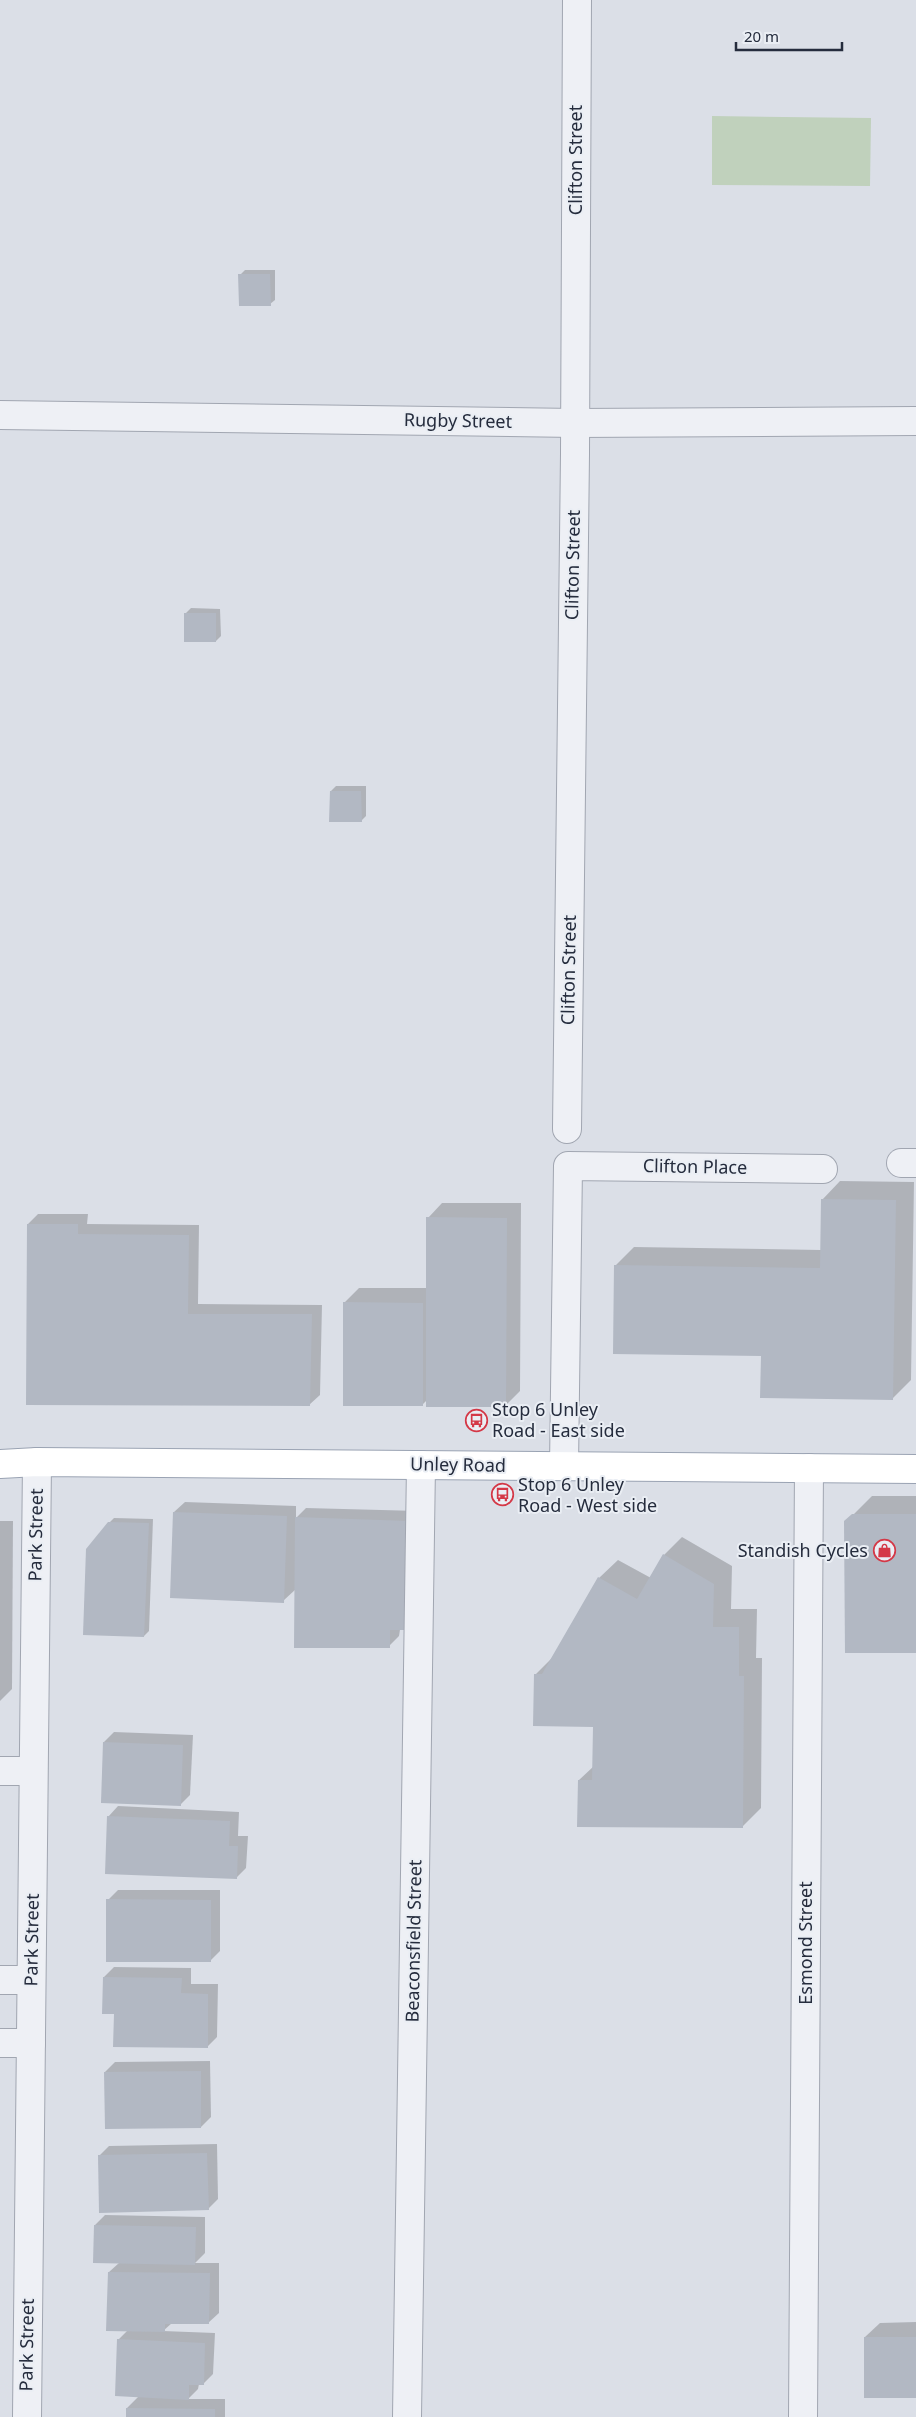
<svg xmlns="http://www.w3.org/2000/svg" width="916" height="2417" viewBox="0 0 916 2417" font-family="'Noto Sans',sans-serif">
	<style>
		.green { fill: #c0d1bc }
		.shadow { fill: #0003 }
		.building { fill: #b2b8c3 }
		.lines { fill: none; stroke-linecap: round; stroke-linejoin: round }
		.minor-casing { stroke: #a1a6b1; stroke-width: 30 }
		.major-casing { stroke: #9aa3b3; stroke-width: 30 }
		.minor { stroke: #eef0f5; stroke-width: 28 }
		.major { stroke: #fff; stroke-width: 28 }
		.labels { text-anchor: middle; stroke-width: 4; stroke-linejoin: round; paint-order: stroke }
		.street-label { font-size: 18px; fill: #252c3d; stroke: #eaeef4 }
		.poi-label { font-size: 18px; fill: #252c3d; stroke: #eaeef4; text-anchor: start }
	</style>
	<rect width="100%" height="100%" fill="#dbdfe7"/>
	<!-- green -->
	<polygon class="green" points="712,116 871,118 870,186 712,185"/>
	<!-- shadow -->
	<g class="shadow">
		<polygon points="245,270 275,270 275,300 270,304 240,275"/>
		<polygon points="191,608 220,609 221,636 216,641 186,613"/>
		<polygon points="336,786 366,786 366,816 361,821 331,791"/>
		<polygon points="840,1181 914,1182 911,1380 893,1398 762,1355 615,1266 634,1247 821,1250 822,1200"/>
		<polygon points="442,1203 521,1203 520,1391 505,1406 427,1400 422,1405 344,1303 359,1288 427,1288 428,1218"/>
		<polygon points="38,1214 88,1214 87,1224 199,1225 198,1304 322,1305 320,1395 309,1405 28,1224"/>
		<polygon points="872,1496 916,1496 916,1652 846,1522"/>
		<polygon points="185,1502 296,1506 296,1518 306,1508 419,1511 399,1636 389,1646 296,1589 283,1601 174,1512"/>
		<polygon points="114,1518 153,1519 149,1631 144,1636 109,1523"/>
		<polygon points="0,1521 13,1521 12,1689 0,1701"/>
		<polygon points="682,1537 732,1566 731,1609 757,1609 756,1658 762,1658 761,1808 742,1827 579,1780 594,1766 594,1726 535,1675 553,1657 599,1578 618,1560 651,1578 664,1555"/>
		<polygon points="114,1732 193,1735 190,1795 180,1805 104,1742"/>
		<polygon points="118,1806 239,1812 238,1836 248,1836 246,1868 236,1878 108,1817"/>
		<polygon points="118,1890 220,1890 220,1951 210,1961 108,1900"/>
		<polygon points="114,1967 191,1968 191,1984 218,1984 217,2037 207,2047 104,1977"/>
		<polygon points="210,2061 211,2117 201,2127 105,2072 115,2062"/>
		<polygon points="217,2144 218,2199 208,2209 99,2156 109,2146"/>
		<polygon points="105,2215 205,2217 205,2253 195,2263 219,2263 219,2313 208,2323 172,2323 163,2331 215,2333 213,2374 203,2384 199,2384 198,2389 188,2399 225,2399 225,2417 127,2417 127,2408 139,2396 118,2340 128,2330 109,2272 119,2263 95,2225"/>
		<polygon points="916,2322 916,2396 865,2337 880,2323"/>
	</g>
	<!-- building -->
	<g class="building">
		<polygon points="238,274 270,274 271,306 239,306"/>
		<rect x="184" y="613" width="32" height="29"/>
		<polygon points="330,791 361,791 362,822 329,822"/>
		<polygon points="821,1199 896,1200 893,1400 760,1398 761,1356 613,1354 614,1265 820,1268"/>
		<polygon points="426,1217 507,1218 506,1407 426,1407"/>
		<polygon points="27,1224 78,1224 78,1234 189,1235 188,1314 312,1314 310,1406 26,1405"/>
		<polygon points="343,1302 423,1303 423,1406 343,1406"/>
		<polygon points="173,1512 287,1516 284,1603 170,1598"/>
		<polygon points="852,1514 916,1514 916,1653 845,1653 844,1521"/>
		<polygon points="295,1517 409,1521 408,1630 390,1630 390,1648 294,1648"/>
		<polygon points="108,1522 149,1523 144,1637 83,1635 86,1549"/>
		<polygon points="663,1554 714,1584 713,1627 739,1627 739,1676 744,1676 743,1828 577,1827 578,1780 592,1780 593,1727 533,1726 534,1674 542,1674 598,1577 637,1599"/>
		<polygon points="103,1742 183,1745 181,1806 101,1803"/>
		<polygon points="107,1816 230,1821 229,1846 238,1846 237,1879 105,1874"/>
		<polygon points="106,1899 211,1900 211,1962 106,1962"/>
		<polygon points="103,1977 182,1978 181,1993 208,1994 208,2048 113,2047 114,2014 102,2014"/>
		<polygon points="201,2071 201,2128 105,2129 104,2072"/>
		<polygon points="207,2153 209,2210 99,2213 98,2155"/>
		<polygon points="94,2225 196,2227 195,2265 93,2263"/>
		<polygon points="108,2272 210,2273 209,2324 165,2324 165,2332 106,2331"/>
		<rect x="864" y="2337" width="52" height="61"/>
		<polygon points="117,2339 205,2343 204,2385 189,2385 189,2400 115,2396"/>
		<polygon points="126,2408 215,2409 215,2417 126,2417"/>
	</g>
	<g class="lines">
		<defs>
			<g id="minor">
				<polyline points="0,415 575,423 916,421"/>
				<polyline points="567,1129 575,454 577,0"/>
				<polyline points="901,1163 916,1163"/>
				<polyline points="564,1466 568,1166 823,1169"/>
				<polyline points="0,1771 33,1771"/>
				<polyline points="0,1980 31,1980"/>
				<polyline points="0,2043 31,2043"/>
				<polyline points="27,2417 37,1462"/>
				<polyline points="407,2417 421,1465"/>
				<polyline points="803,2417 809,1468"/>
			</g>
			<polyline id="major" points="0,1464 37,1462 916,1469"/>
		</defs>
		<!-- minor casing -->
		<use href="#minor" class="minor-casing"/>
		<!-- major casing -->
		<use href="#major" class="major-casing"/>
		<!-- minor -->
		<use href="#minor" class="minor"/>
		<!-- major -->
		<use href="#major" class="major"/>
	</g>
	<!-- icons -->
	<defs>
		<symbol id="bus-ring" viewBox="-11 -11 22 22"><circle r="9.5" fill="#eaeef4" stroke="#d43847" stroke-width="1.5"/><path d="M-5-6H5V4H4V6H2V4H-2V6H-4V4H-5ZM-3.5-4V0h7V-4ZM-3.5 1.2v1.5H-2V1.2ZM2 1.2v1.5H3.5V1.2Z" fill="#d43847"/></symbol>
		<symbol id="shop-ring" viewBox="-11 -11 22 22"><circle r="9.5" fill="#eaeef4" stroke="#d43847" stroke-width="1.5"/><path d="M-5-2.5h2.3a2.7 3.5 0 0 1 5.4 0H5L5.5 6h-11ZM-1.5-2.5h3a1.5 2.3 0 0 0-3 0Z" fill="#d43847"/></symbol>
	</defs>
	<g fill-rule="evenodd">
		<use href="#bus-ring" x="464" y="1408" width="25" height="25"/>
		<use href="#bus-ring" x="490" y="1482" width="25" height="25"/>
		<use href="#shop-ring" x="872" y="1538" width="25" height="25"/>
	</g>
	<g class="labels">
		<!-- street labels -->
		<g class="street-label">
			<text transform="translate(576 160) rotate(-90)" y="6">Clifton Street</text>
			<text transform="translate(458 421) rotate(1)" y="6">Rugby Street</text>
			<text transform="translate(573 565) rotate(-89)" y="6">Clifton Street</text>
			<text transform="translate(569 970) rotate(-89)" y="6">Clifton Street</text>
			<text transform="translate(695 1167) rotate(1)" y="6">Clifton Place</text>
			<text transform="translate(458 1465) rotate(1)" y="6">Unley Road</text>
			<text transform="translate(36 1535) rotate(-89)" y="6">Park Street</text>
			<text transform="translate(32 1940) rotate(-89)" y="6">Park Street</text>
			<text transform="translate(414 1941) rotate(-89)" y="6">Beaconsfield Street</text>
			<text transform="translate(806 1943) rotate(-90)" y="6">Esmond Street</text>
			<text transform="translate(27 2345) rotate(-89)" y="6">Park Street</text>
		</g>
		<!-- poi labels -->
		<g class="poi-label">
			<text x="492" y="1416">Stop 6 Unley<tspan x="492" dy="21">Road - East side</tspan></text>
			<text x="518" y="1491">Stop 6 Unley<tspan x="518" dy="21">Road - West side</tspan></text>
			<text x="868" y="1557" text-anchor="end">Standish Cycles</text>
		</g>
	</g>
	<!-- scale -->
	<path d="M736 42v8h106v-8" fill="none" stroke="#252c3d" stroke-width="2.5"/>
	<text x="744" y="42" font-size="15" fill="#252c3d" stroke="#eaeef4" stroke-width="4" paint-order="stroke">20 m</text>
</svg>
